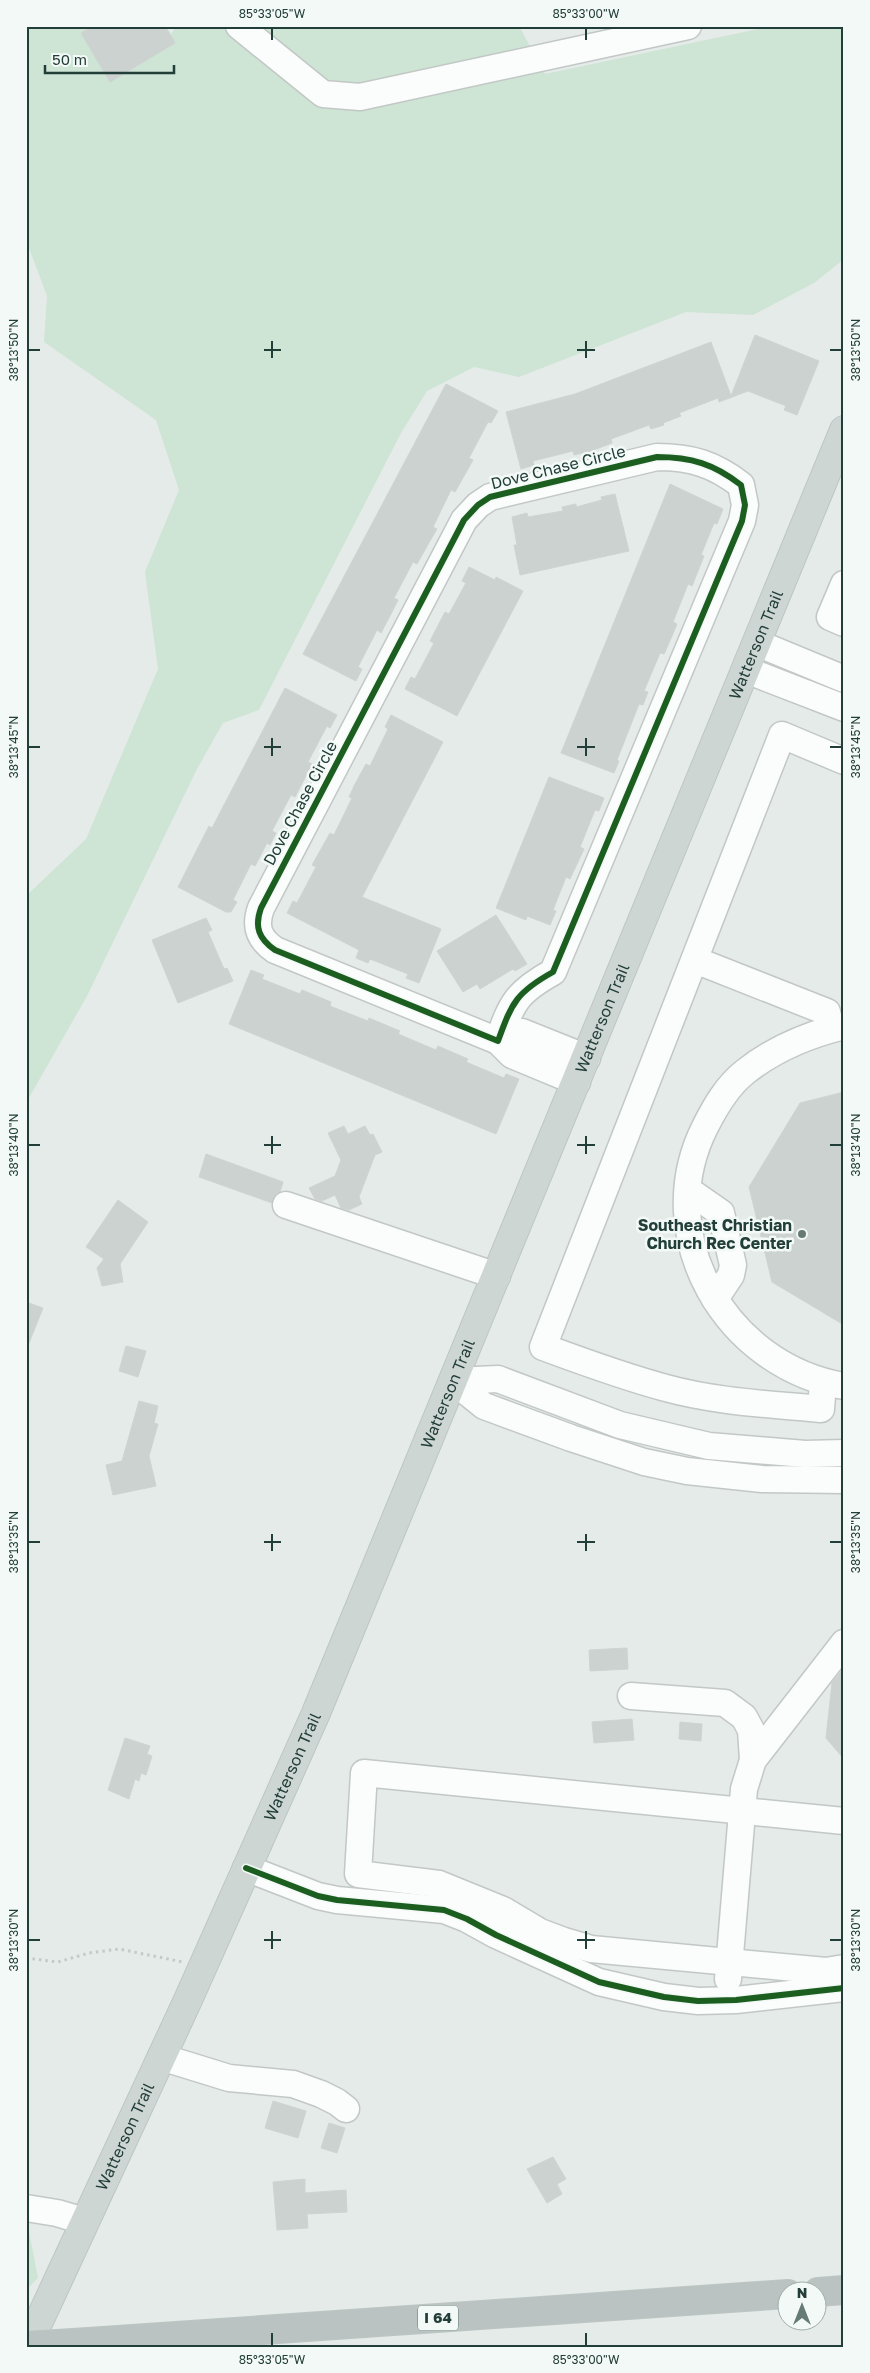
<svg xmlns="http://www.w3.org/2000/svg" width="870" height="2373" viewBox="0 0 870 2373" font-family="'Golos Text',sans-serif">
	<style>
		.green { fill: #cee4d5 }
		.building { fill: #ccd2d0; stroke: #ced4d1 }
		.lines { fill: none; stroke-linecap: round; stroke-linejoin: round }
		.minor-casing { stroke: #c2c8c5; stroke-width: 29 }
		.major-casing { stroke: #bdc6c4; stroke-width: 30 }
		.highway-casing { stroke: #bdc6c4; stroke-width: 30 }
		.path { stroke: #c1cbc8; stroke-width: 3; stroke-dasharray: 2.5 4; stroke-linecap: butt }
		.minor { stroke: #fbfcfc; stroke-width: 26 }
		.major { stroke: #ced6d4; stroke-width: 28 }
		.highway { stroke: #bac3c1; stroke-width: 28 }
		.highway-bridge-casing { stroke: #bdc6c4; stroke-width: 30; stroke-linecap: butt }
		.highway-bridge { stroke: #bac3c1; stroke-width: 28 }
		.cycleway-casing { stroke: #f3f9f6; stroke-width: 9 }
		.cycleway { stroke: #1b5e20; stroke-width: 6 }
		.ticks { fill: none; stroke: #223e38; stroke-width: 2 }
		.poi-dot { fill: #667b76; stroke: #f3f9f6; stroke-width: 2 }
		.labels { text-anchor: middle; stroke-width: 5; stroke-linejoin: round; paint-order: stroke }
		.shield { fill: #f3f9f6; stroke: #617671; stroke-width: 1 }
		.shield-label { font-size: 15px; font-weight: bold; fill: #223e38 }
		.street-label { font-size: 16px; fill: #223e38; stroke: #f3f9f6 }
		.poi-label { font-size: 16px; font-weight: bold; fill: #223e38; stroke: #f3f9f6; text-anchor: end }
		.neatline { fill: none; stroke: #223e38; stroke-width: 2 }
		.ticks-label { font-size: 12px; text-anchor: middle; fill: #223e38 }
	</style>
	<rect width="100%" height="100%" fill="#e5ebe8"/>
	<!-- green -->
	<g class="green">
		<polygon points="26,26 165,26 171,34 177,26 519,26 545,74 772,26 844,26 844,259 814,283 753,315 686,312 519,377 474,367 427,391 401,433 259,710 223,723 197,769 87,996 26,1103 26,896 86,839 158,669 145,572 179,490 156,420 44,342 47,296 26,240"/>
		<polygon points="26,2232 29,2232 38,2278 26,2290"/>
	</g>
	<!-- building -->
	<g class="building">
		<polygon points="93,26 165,26 175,43 110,82 81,33"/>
		<polygon points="755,335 819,361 797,415 784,410 786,406 748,391 719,402 718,398 679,413 681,416 663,423 664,425 651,429 649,425 611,439 612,443 591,451 574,455 573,451 533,461 534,465 521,469 506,412 575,394 711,342 731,396"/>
		<polygon points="446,384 498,411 491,423 488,422 469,458 473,460 455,492 451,490 433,527 437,529 430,541 417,564 413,562 394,598 398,600 392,612 381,633 377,630 358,667 362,669 356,681 303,654"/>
		<polygon points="670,484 723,509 717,524 714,523 701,555 704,556 692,586 688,584 673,622 677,624 672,636 664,654 660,653 644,691 648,692 643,705 639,704 617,760 619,761 614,773 561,753"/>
		<polygon points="615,494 629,551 520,575 514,545 517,545 512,517 527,513 528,517 563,511 562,507 576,504 576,507 602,500 601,497"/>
		<polygon points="469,567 495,580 496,577 523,591 457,716 405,689 411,677 415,679 434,643 430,641 445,612 449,614 466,583 462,581"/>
		<polygon points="285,688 337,715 330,728 327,726 308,762 312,764 306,776 295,797 291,795 272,831 276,833 270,845 267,843 255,866 251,864 233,900 237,902 231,912 226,912 178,887 209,826 212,828"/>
		<polygon points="391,715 443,742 362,897 441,929 419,983 406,978 408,974 370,959 368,963 356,958 359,950 287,913 293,901 297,903 316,867 312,865 330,833 334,835 352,798 349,797 355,784 366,764 370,766 388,729 385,727"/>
		<polygon points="549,777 604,798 599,811 595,810 580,847 584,849 570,879 566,877 553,910 556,911 550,925 527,916 526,920 496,908"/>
		<polygon points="496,915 527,964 515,971 513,969 480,989 477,984 463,992 437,951"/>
		<polygon points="206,918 212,930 208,932 224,969 227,968 233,981 178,1003 152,940"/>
		<polygon points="251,970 264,975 262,979 300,994 302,990 331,1002 330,1006 368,1021 369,1018 400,1031 398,1034 436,1050 438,1046 468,1059 466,1062 504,1078 506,1074 519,1079 496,1134 229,1024"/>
		<polygon points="844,1092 844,1325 772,1282 749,1187 800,1103"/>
		<polygon points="344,1126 348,1134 365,1126 370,1135 373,1134 382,1152 375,1155 359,1197 362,1204 349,1210 341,1208 335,1195 322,1201 315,1199 309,1188 335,1176 341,1160 328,1133"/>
		<polygon points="206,1154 283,1182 280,1192 276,1194 272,1203 199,1177"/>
		<polygon points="118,1200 148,1222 120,1264 123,1282 102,1286 97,1268 104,1259 86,1247"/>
		<polygon points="26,1302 43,1308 27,1348 26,1348"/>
		<polygon points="126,1346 146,1351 138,1377 119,1371"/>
		<polygon points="139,1401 158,1406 154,1423 158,1424 149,1456 156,1486 113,1495 106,1465 122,1461"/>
		<polygon points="627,1648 628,1669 590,1671 589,1650"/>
		<polygon points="844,1668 844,1759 826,1738 832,1683"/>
		<polygon points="632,1719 634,1740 594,1743 592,1722"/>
		<polygon points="680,1722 702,1724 701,1741 679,1739"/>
		<polygon points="125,1738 150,1746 147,1754 152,1756 146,1775 141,1773 139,1781 135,1779 129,1799 108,1790"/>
		<polygon points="273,2101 306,2111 298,2138 265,2128"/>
		<polygon points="329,2123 345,2128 337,2153 321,2148"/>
		<polygon points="553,2157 566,2179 557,2184 562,2194 547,2203 527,2169"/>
		<polygon points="305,2179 305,2193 346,2190 347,2212 307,2214 308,2228 277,2230 273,2182"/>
	</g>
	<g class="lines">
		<defs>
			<g id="minor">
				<polyline points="239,26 323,94 360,97 688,26"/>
				<path d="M 657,457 C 691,457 714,464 741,485 L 745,505 L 742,521 L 553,972 C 517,992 512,1002 498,1041 L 275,950 C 259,939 254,927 261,908 L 464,520 L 478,505 L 490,497 Z"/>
				<polyline points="844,584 830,617 844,623"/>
				<polyline points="757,643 844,679"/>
				<polyline points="746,670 844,708"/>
				<polyline points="695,960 827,1012 831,1029"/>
				<path d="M 844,1026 C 807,1035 775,1048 745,1072 C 727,1086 715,1107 705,1127 C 650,1236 726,1366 844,1386"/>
				<polyline points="577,1082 512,1055 498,1041 522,1032 587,1058"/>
				<polyline points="688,1190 721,1213 733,1265 731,1275 715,1299"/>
				<polyline points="286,1205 497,1276"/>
				<polyline points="453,1381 484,1406 571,1438 644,1462 687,1471 762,1479 844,1480"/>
				<polyline points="453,1381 498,1379 620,1425 709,1446 805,1454 844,1453"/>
				<path d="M 823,1382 L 821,1409 C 769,1404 717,1402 666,1388 C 624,1377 584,1362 543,1347 L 782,735 L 844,761"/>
				<polyline points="631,1696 725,1703 744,1717 751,1730 753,1760"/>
				<polyline points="844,1821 364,1773 358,1874 439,1884 503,1910 540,1932 564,1941 591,1949 826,1971 844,1968"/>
				<polyline points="246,1868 318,1896 337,1900 444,1910 467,1919 496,1935 599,1982 664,1997 698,2001 736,2000 844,1988"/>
				<polyline points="728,1979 744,1789 753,1760 844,1643"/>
				<polyline points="161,2057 229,2078 293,2084 321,2094 337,2102 346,2109"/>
				<polyline points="26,2208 57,2213 84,2221"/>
			</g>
			<g id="major">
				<path id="s1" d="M 27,2347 L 187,2002 L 316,1713 L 844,430"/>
			</g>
			<g id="highway">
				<polyline points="818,2292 844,2290"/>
				<polyline points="88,2342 788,2294"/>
			</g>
		</defs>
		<!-- minor casing -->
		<use href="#minor" class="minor-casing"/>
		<!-- major casing -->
		<use href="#major" class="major-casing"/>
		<!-- highway casing -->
		<use href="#highway" class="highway-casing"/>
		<!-- path -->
		<polyline class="path" points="26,1958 58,1962 89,1953 119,1949 183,1962"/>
		<!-- minor -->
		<use href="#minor" class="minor"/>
		<!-- major -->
		<use href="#major" class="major"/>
		<!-- highway -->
		<use href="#highway" class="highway"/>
		<defs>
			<polyline id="highway-bridge" points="26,2346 88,2342"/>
		</defs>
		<!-- highway-bridge casing -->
		<use href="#highway-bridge" class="highway-bridge-casing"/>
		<!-- highway-bridge -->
		<use href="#highway-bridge" class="highway-bridge"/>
		<defs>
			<g id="cycleway">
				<path d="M 657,457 C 691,457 714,464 741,485 L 745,505 L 742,521 L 553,972 C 517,992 512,1002 498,1041 L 275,950 C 259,939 254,927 261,908 L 464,520 L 478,505 L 490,497 Z"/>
				<polyline points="246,1868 318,1896 337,1900 444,1910 467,1919 496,1935 599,1982 664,1997 698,2001 736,2000 844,1988"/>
			</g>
		</defs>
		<!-- cycleway casing -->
		<use href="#cycleway" class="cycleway-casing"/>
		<!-- cycleway -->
		<use href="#cycleway" class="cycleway"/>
	</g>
	<!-- ticks -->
	<path class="ticks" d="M 272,28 L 272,40M 586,28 L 586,40M 272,341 L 272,358M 586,341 L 586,358M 28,350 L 40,350M 264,350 L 281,350M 577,350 L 595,350M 830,350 L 842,350M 272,738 L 272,756M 586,738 L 586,756M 28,747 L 40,747M 264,747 L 281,747M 577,747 L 595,747M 830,747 L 842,747M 272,1136 L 272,1154M 586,1136 L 586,1154M 28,1145 L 40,1145M 264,1145 L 281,1145M 577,1145 L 595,1145M 830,1145 L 842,1145M 272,1534 L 272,1551M 586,1534 L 586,1551M 28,1542 L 40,1542M 264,1542 L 281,1542M 577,1542 L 595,1542M 830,1542 L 842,1542M 272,1931 L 272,1949M 586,1931 L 586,1949M 28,1940 L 40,1940M 264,1940 L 281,1940M 577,1940 L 595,1940M 830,1940 L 842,1940M 272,2333 L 272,2346M 586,2333 L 586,2346"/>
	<!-- markers -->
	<circle class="poi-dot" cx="802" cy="1234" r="5"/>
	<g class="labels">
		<!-- shield labels -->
		<rect class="shield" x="418" y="2305.5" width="40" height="25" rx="4"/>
		<g class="shield-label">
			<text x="438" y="2323">I 64</text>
		</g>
		<!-- street labels -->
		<g class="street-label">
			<text transform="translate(558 467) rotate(-14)" y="6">Dove Chase Circle</text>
			<text dy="6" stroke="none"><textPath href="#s1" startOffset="1852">Watterson Trail</textPath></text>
			<text transform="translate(300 803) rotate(-62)" y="6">Dove Chase Circle</text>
			<text dy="6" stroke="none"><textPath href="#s1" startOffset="1448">Watterson Trail</textPath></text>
			<text dy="6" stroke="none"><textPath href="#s1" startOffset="1042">Watterson Trail</textPath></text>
			<text dy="6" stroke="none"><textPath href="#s1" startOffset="638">Watterson Trail</textPath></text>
			<text dy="6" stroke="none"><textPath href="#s1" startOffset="232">Watterson Trail</textPath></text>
		</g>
		<!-- poi labels -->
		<g class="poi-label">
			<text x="792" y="1231">Southeast Christian<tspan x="792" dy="18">Church Rec Center</tspan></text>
		</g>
	</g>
	<!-- border -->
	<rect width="870" height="2373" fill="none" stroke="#f3f9f6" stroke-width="55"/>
	<!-- north arrow -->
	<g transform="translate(802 2306)"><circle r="24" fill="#f3f9f6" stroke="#9faeaa"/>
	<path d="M0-4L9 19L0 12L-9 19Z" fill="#667b76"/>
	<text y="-8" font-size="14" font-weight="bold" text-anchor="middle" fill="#223e38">N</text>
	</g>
	<!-- scale -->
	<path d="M45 65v8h129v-8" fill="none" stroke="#223e38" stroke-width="2.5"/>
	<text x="52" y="65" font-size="15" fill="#223e38" stroke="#f3f9f6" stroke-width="4" paint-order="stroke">50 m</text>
	<rect x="28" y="28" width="814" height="2318" class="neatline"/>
	<g class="ticks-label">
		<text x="272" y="18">85°33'05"W</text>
		<text x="586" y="18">85°33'00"W</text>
		<text transform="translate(14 350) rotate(-90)" y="4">38°13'50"N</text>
		<text transform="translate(856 350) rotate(-90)" y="4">38°13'50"N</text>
		<text transform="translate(14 747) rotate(-90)" y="4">38°13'45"N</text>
		<text transform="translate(856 747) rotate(-90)" y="4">38°13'45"N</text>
		<text transform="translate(14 1145) rotate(-90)" y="4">38°13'40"N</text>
		<text transform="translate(856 1145) rotate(-90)" y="4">38°13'40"N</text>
		<text transform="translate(14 1542) rotate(-90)" y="4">38°13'35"N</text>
		<text transform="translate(856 1542) rotate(-90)" y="4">38°13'35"N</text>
		<text transform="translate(14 1940) rotate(-90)" y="4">38°13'30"N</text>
		<text transform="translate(856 1940) rotate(-90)" y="4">38°13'30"N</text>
		<text x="272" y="2364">85°33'05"W</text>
		<text x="586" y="2364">85°33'00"W</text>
	</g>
</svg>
